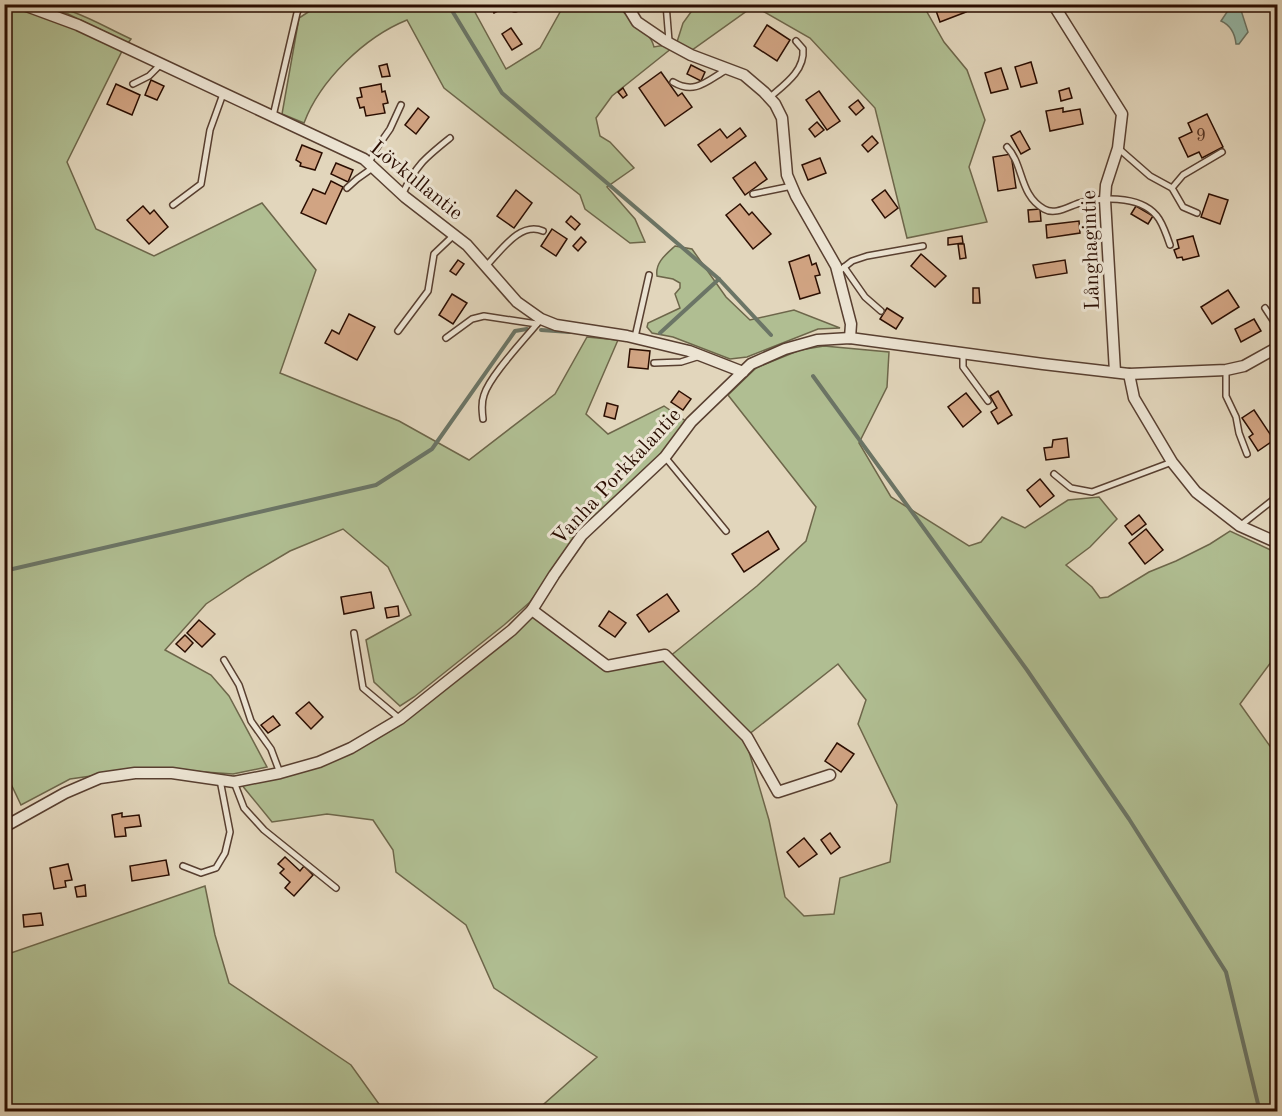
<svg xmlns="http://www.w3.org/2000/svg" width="1282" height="1116" viewBox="0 0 1282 1116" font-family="'Old Standard TT',serif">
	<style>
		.green { fill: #b0be92; stroke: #6d664a; stroke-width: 1.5 }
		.water { fill: #96baaa; stroke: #6b7566; stroke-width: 1.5 }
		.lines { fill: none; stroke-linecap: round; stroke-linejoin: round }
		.stream { stroke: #6b7566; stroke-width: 4 }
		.building { fill: #d1a483; stroke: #2a0d01; stroke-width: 1.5 }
		.service-casing { stroke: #583f30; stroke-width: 8 }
		.minor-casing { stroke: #583f30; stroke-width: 13 }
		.service { stroke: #ece4d3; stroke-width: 5 }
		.minor { stroke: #ece4d3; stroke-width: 10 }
		.labels { text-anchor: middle; stroke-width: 6; stroke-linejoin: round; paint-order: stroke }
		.number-label { font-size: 18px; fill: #543322 }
		.street-label { font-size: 21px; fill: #2a0d01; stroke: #ece4d3 }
	</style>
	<rect width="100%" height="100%" fill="#e2d6bc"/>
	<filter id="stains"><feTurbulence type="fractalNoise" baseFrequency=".00333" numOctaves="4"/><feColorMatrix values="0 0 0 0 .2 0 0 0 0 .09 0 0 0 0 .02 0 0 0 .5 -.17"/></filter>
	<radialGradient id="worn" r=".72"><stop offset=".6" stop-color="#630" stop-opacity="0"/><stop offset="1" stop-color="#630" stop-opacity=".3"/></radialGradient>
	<!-- green -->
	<g class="green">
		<polygon points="4,5 55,19 123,49 67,162 96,229 154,256 262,203 316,270 280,373 399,421 469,460 555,394 587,337 618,340 586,414 608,434 664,406 687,422 653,463 579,534 530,602 504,625 414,697 400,706 374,682 366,640 411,615 388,567 343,529 290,551 248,576 206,604 165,650 211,675 229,696 267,767 233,774 148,768 70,779 21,805 11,784 4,759"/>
		<path d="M 34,5 C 69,4 100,25 131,39 L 128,43 L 68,14 Z"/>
		<path d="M 319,5 L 471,5 L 506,69 L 540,48 L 564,5 L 618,5 C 627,21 650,29 654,47 L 665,45 L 672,48 L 612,96 L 596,118 L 600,136 L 610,142 L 634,168 L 607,187 L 635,219 L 645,242 L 630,243 L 585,209 L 580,195 L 444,88 L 407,20 C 365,37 320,80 304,123 L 282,114 L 299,18 Z"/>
		<polygon points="696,5 923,5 944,42 967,70 985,120 969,167 987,222 907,238 875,108 810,38 754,6 692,50 677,42 683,23"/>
		<path d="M 675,246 L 692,249 L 726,297 L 750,320 L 794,310 L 840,328 L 818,329 L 747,357 L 730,359 L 673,337 L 652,333 L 647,327 L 648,323 L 680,308 L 675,294 L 680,288 L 680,283 L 673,279 L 657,276 C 655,263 665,255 675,246 Z"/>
		<polygon points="824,346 889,352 887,387 859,443 891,497 969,546 981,542 1002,517 1025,528 1068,500 1099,497 1117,519 1090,547 1066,565 1092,587 1100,598 1108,597 1149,572 1176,561 1210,544 1230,531 1277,553 1277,654 1240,704 1277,756 1277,1111 536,1111 597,1057 494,988 466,925 396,872 393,850 373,820 327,814 272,822 241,784 373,740 533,616 606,670 665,660 745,738 769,820 785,897 804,916 834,914 840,878 890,862 897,805 858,724 866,700 838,664 748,735 669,657 757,586 806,541 816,507 728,395 756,368 800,350"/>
		<polygon points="205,886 215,935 229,983 351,1065 384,1111 5,1111 5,955"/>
	</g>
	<!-- water -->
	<path class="water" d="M 1239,4 L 1248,32 L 1239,44 L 1236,44 C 1235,34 1230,25 1221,21 L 1229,9 Z"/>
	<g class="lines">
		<!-- stream -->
		<g class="stream">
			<polyline points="448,4 502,93 719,279"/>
			<polyline points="541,330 570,332"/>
			<polyline points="660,333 719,279 771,335"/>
			<polyline points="813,376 1027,670 1129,819 1226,972 1260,1112"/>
			<polyline points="4,571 376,485 432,449 515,331 527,329"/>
		</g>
	</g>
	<!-- building -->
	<g class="building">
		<polygon points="490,4 507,4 508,6 494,13"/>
		<polygon points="963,4 966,12 940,22 934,5"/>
		<polygon points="767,25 790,40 777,61 754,46"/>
		<polygon points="511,28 522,44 512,50 502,34"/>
		<polygon points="1031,62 1037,83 1021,87 1015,67"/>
		<polygon points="387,64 390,76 382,77 379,66"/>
		<polygon points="691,65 705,72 701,81 687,74"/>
		<polygon points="1001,68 1008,89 991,93 985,73"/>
		<polygon points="661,72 678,96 682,93 692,107 665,126 639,88"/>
		<polygon points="151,80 164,86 157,100 145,95"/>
		<polygon points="116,84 140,95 132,115 107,104"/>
		<polygon points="381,84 382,92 385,91 388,103 383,104 385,113 366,116 364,107 360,108 357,98 362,97 360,88"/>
		<polygon points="623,88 627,95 623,98 618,92"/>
		<polygon points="1069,88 1072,98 1061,101 1059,91"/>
		<polygon points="819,91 840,121 827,130 806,100"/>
		<polygon points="858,100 864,108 856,115 849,107"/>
		<polygon points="418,108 429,117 416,134 405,125"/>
		<polygon points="1063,108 1063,112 1080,109 1083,124 1050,131 1046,111"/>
		<polygon points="1207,114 1223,147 1202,158 1199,152 1188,157 1179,138 1192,132 1188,123"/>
		<polygon points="817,122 824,130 815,137 809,129"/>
		<polygon points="740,128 746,136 711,162 698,145 720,129 727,138"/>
		<polygon points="1020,131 1030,149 1021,154 1011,136"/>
		<polygon points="872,136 878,143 868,152 862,145"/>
		<polygon points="302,145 322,153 315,170 300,166 301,163 296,160"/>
		<polygon points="1011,154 1016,188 998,191 993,157"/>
		<polygon points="820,158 826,173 808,180 802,165"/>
		<polygon points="755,162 767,179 745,195 733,178"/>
		<polygon points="336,163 353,170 348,182 331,174"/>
		<polygon points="331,181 343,187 326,224 301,213 313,189 325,194"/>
		<polygon points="516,190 532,203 514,228 497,216"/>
		<polygon points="885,190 898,208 885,218 872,200"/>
		<polygon points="1209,194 1228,200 1220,224 1201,217"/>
		<polygon points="740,204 749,215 752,212 771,234 753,249 726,215"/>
		<polygon points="143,206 150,214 154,210 168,227 149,244 127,220"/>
		<polygon points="1136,206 1153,216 1148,224 1131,214"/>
		<polygon points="1040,209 1041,221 1029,222 1028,210"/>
		<polygon points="571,216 580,224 575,230 566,222"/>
		<polygon points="1079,221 1080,233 1047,238 1046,225"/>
		<polygon points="552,229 567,239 556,256 541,246"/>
		<polygon points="962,236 963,243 948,245 948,238"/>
		<polygon points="1193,236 1199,256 1183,260 1182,257 1177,258 1174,250 1179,248 1177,240"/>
		<polygon points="581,237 586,242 578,251 573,246"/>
		<polygon points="958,244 964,244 966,258 960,259"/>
		<polygon points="921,254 946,276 935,287 911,266"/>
		<polygon points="809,255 812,265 816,263 820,275 815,276 820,293 800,299 789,262"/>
		<polygon points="458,260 464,264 456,275 450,271"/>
		<polygon points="1065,260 1067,273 1036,278 1033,265"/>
		<polygon points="973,288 979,288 980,303 973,303"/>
		<polygon points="1228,290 1239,307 1212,324 1201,307"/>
		<polygon points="452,294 467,303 453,324 439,315"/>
		<polygon points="887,308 903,318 896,329 880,319"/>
		<polygon points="349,314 375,327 357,360 325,343 332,330 339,334"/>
		<polygon points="1254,319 1261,331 1241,342 1235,329"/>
		<polygon points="630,349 650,351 648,369 628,367"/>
		<polygon points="679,391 691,399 683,410 671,402"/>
		<polygon points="998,391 1012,415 998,424 991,412 997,408 990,396"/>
		<polygon points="966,393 981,412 963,427 948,407"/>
		<polygon points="607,403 618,406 615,419 604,416"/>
		<polygon points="1254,410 1274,440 1258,451 1249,437 1253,434 1242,418"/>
		<polygon points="1067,438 1069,457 1046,460 1044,448 1052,447 1053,440"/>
		<polygon points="1040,479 1054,496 1040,507 1027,490"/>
		<polygon points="1139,515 1146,524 1132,535 1125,526"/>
		<polygon points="1146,529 1163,550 1145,564 1129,543"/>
		<polygon points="768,531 779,549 744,572 732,554"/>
		<polygon points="371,592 374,608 344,614 341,597"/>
		<polygon points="667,594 679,611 649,632 637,615"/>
		<polygon points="398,606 399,616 387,618 385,608"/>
		<polygon points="609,611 626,623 615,637 599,626"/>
		<polygon points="199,620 215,634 202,647 187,633"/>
		<polygon points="185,635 193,643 185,652 176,644"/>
		<polygon points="309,702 323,717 311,729 296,713"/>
		<polygon points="273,716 280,725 268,733 261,725"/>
		<polygon points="837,743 854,754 841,772 825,761"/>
		<polygon points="122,813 122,817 139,815 141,826 125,828 126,836 115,837 112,815"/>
		<polygon points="830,833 840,847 831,854 821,840"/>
		<polygon points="804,838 817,854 799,867 787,852"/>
		<polygon points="285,857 300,871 304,866 313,875 294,896 285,888 290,882 280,873 284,869 278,864"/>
		<polygon points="166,860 169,875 132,881 130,866"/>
		<polygon points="68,864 72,880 65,881 66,887 54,889 50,868"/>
		<polygon points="85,885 86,896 77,897 75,887"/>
		<polygon points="41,913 43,925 24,927 23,915"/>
	</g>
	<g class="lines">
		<defs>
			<g id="service">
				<polyline points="514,4 515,9"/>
				<polyline points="666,4 669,41"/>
				<path d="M 673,82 C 695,95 707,81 726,70"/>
				<polyline points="133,84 149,76 161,64"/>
				<path d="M 769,98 C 784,85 805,71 803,49 L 796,41"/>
				<polyline points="273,116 297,13 301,4"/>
				<path d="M 1007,147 C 1024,165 1019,195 1044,209 C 1056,216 1070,205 1083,202 C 1107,197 1144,196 1159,219 C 1164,227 1167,236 1170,245"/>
				<polyline points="1118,148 1150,176 1172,188 1183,207 1197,213"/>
				<polyline points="369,163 376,149 390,129 401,105"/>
				<polyline points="347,188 357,179 374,167"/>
				<polyline points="1172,188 1183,175 1222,152"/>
				<polyline points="753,194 792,186"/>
				<path d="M 402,195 C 416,165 425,158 450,138"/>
				<polyline points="173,205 201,184 210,130 223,94"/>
				<path d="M 486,266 C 501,251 520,221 543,231"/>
				<polyline points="844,267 865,297 881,311"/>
				<polyline points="838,272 852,261 867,256 923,246"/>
				<polyline points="1265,308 1278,328"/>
				<polyline points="398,331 428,291 434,254 454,235"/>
				<polyline points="635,337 649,275"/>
				<polyline points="446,338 472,319 484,316 537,324"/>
				<polyline points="963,354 963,367 988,401"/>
				<polyline points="654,363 681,362 700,356"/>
				<polyline points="1226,370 1226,396 1236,417 1239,433 1247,454"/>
				<path d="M 483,419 C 482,411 481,403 484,395 C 490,375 527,337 541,319"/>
				<polyline points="665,457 726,531"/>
				<polyline points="1054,474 1071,488 1092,492 1172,462"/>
				<polyline points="1241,525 1278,496"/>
				<polyline points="354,633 363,688 400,719"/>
				<polyline points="224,660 239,685 251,721 271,749 280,773"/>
				<polyline points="234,782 244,808 264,830 336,888"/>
				<polyline points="183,866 201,873 216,868 225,853 230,832 220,780"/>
			</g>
			<g id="minor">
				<polyline points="21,4 78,25 364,159 405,197 467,245 517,302 541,319 556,325 627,336 689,351 743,372"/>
				<polyline points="626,4 637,22 665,41 691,55 744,75 764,92 775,104 782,118 787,175 796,196 836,266 851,324 850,338"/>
				<polyline points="1053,4 1122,114 1118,148 1106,185 1105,200 1115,372"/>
				<polyline points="1129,374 1134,398 1172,462 1196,492 1240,526 1278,543"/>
				<polyline points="532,610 607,666 665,655 747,737 778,792 830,775"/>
				<polyline points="4,827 65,793 100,778 135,773 172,773 234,782 280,773 319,762 351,748 400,719 512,630 532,610 554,575 582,535 665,457 691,422 751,364 785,349 817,340 850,338 1043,364 1129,374 1226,370 1244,366 1278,347"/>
			</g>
		</defs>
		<!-- service casing -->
		<use href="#service" class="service-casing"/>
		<!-- minor casing -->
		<use href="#minor" class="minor-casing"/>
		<!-- service -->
		<use href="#service" class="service"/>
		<!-- minor -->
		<use href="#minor" class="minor"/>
	</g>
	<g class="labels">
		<!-- number labels -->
		<g class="number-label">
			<text x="1201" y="141">9</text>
		</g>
		<!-- street labels -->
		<g class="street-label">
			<text transform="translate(417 180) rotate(39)" y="7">Lövkullantie</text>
			<text transform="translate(1090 250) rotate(-92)" y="7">Långhagintie</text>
			<text transform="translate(616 476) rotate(-47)" y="7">Vanha Porkkalantie</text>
		</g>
	</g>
	<!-- margin -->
	<rect width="1282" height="1116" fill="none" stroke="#e2d6bc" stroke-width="24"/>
	<rect x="6" y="6" width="1270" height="1104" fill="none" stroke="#2a0d01" stroke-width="3"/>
	<rect x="12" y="12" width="1258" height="1092" fill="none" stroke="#2a0d01" stroke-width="1.5"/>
	<rect width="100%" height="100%" filter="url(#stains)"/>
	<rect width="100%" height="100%" fill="url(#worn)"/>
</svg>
